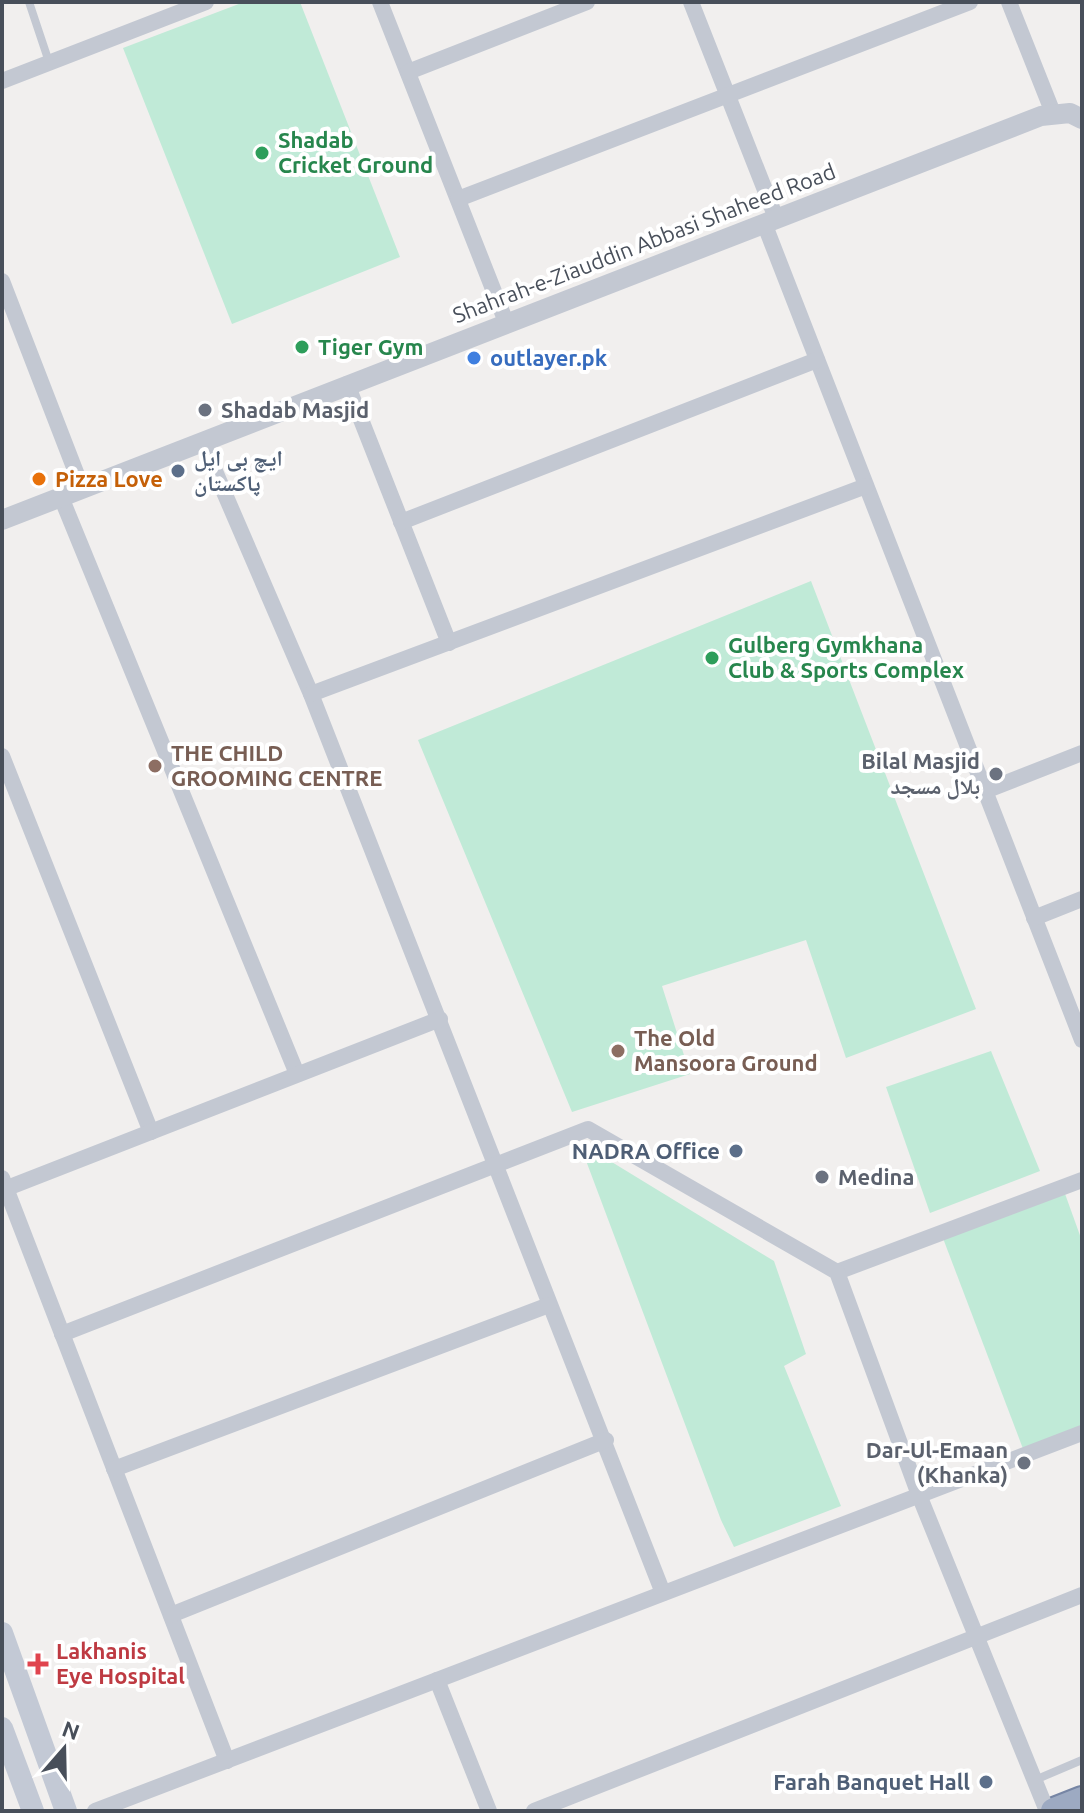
<svg xmlns="http://www.w3.org/2000/svg" width="1084" height="1813" viewBox="0 0 1084 1813" font-family="Ubuntu,'Noto Naskh Arabic',sans-serif">
	<style>
		.green { fill: #c0ead7 }
		.lines { fill: none; stroke-linecap: round; stroke-linejoin: round }
		.trunk-casing { stroke: #7685a4; stroke-width: 30 }
		.service { stroke: #c3c8d2; stroke-width: 8 }
		.minor { stroke: #c3c8d2; stroke-width: 16 }
		.tertiary { stroke: #c3c8d2; stroke-width: 20 }
		.secondary { stroke: #c3c9d5; stroke-width: 22 }
		.trunk { stroke: #9daac2; stroke-width: 26 }
		.leisure-dot { fill: #2e9e5b; stroke: #fff; stroke-width: 3 }
		.shop-dot { fill: #3f7fe0; stroke: #fff; stroke-width: 3 }
		.worship-dot { fill: #6b7280; stroke: #fff; stroke-width: 3 }
		.service-dot { fill: #5c6f8a; stroke: #fff; stroke-width: 3 }
		.food-dot { fill: #e8710a; stroke: #fff; stroke-width: 3 }
		.education-dot { fill: #8d6e63; stroke: #fff; stroke-width: 3 }
		.health-dot { fill: #e0444e; stroke: #fff; stroke-width: 3 }
		.labels { text-anchor: middle; stroke-width: 8; stroke-linejoin: round; paint-order: stroke }
		.leisure-label { font-size: 22px; font-weight: bold; fill: #27864d; stroke: #fff; text-anchor: start }
		.street-label { font-size: 22px; fill: #484f5a; stroke: #fff }
		.shop-label { font-size: 22px; font-weight: bold; fill: #366cbe; stroke: #fff; text-anchor: start }
		.worship-label { font-size: 22px; font-weight: bold; fill: #5b616d; stroke: #fff; text-anchor: start }
		.service-label { font-size: 22px; font-weight: bold; fill: #4e5e75; stroke: #fff; text-anchor: end }
		.food-label { font-size: 22px; font-weight: bold; fill: #c56008; stroke: #fff; text-anchor: start }
		.education-label { font-size: 22px; font-weight: bold; fill: #785e54; stroke: #fff; text-anchor: start }
		.health-label { font-size: 22px; font-weight: bold; fill: #be3a42; stroke: #fff; text-anchor: start }
	</style>
	<rect width="100%" height="100%" fill="#f1efee"/>
	<!-- green -->
	<g class="green">
		<polygon points="244,2 300,2 400,257 232,324 123,48"/>
		<polygon points="811,581 976,1009 846,1058 806,940 662,986 690,1074 572,1112 418,740"/>
		<polygon points="991,1051 1040,1171 930,1213 886,1087"/>
		<polygon points="579,1142 774,1261 806,1354 784,1366 841,1506 734,1547 721,1520"/>
		<polygon points="1064,1191 1082,1241 1082,1433 1025,1454 941,1233"/>
	</g>
	<g class="lines">
		<defs>
			<polyline id="trunk" points="1054,1811 1082,1800"/>
		</defs>
		<!-- trunk casing -->
		<use href="#trunk" class="trunk-casing"/>
		<!-- service -->
		<g class="service">
			<polyline points="29,2 49,62"/>
			<polyline points="1035,1780 1082,1760"/>
		</g>
		<!-- minor -->
		<g class="minor">
			<polyline points="380,2 506,322"/>
			<polyline points="691,2 776,218"/>
			<polyline points="1009,2 1053,113"/>
			<polyline points="408,72 587,2"/>
			<polyline points="2,81 206,2"/>
			<polyline points="458,199 970,2"/>
			<polyline points="764,223 1082,1040"/>
			<polyline points="2,281 82,488"/>
			<polyline points="347,384 449,643"/>
			<polyline points="202,441 311,694 663,1593"/>
			<polyline points="61,497 297,1074"/>
			<polyline points="401,522 817,360"/>
			<polyline points="311,694 866,486"/>
			<polyline points="2,756 151,1132"/>
			<polyline points="985,791 1082,753"/>
			<polyline points="1034,918 1082,899"/>
			<polyline points="2,1178 227,1761"/>
			<polyline points="2,1190 440,1019"/>
			<polyline points="837,1272 1082,1180"/>
			<polyline points="62,1334 588,1129 837,1272 919,1495 1047,1811"/>
			<polyline points="114,1469 549,1305"/>
			<polyline points="171,1615 606,1440"/>
			<polyline points="437,1680 489,1811"/>
			<polyline points="95,1811 1082,1433"/>
			<polyline points="534,1811 1082,1595"/>
		</g>
		<!-- tertiary -->
		<polyline class="tertiary" points="2,520 1041,116 1070,113 1082,119"/>
		<!-- secondary -->
		<g class="secondary">
			<polyline points="2,1633 66,1811"/>
			<polyline points="2,1728 33,1811"/>
		</g>
		<!-- trunk -->
		<use href="#trunk" class="trunk"/>
	</g>
	<!-- markers -->
	<g class="leisure-dot">
		<circle cx="262" cy="153" r="8"/>
		<circle cx="302" cy="347" r="8"/>
		<circle cx="712" cy="658" r="8"/>
	</g>
	<circle class="shop-dot" cx="474" cy="358" r="8"/>
	<g class="worship-dot">
		<circle cx="205" cy="410" r="8"/>
		<circle cx="996" cy="774" r="8"/>
		<circle cx="822" cy="1177" r="8"/>
		<circle cx="1024" cy="1463" r="8"/>
	</g>
	<g class="service-dot">
		<circle cx="178" cy="471" r="8"/>
		<circle cx="736" cy="1151" r="8"/>
		<circle cx="986" cy="1782" r="8"/>
	</g>
	<circle class="food-dot" cx="39" cy="479" r="8"/>
	<g class="education-dot">
		<circle cx="155" cy="766" r="8"/>
		<circle cx="618" cy="1051" r="8"/>
	</g>
	<path class="health-dot" d="M34 1652h8v8h8v8h-8v8h-8v-8h-8v-8h8z"/>
	<g class="labels">
		<!-- leisure labels -->
		<g class="leisure-label">
			<text x="278" y="148">Shadab<tspan x="278" dy="25">Cricket Ground</tspan></text>
			<text x="318" y="355">Tiger Gym</text>
			<text x="728" y="653">Gulberg Gymkhana<tspan x="728" dy="25">Club &amp; Sports Complex</tspan></text>
		</g>
		<!-- street labels -->
		<g class="street-label">
			<text transform="translate(644 243) rotate(-21)" y="8">Shahrah-e-Ziauddin Abbasi Shaheed Road</text>
		</g>
		<!-- shop labels -->
		<g class="shop-label">
			<text x="490" y="366">outlayer.pk</text>
		</g>
		<!-- worship labels -->
		<g class="worship-label">
			<text x="221" y="418">Shadab Masjid</text>
			<text x="980" y="769" text-anchor="end">Bilal Masjid<tspan x="980" dy="25">بلال مسجد</tspan></text>
			<text x="838" y="1185">Medina</text>
			<text x="1008" y="1458" text-anchor="end">Dar-Ul-Emaan<tspan x="1008" dy="25">(Khanka)</tspan></text>
		</g>
		<!-- service labels -->
		<g class="service-label">
			<text x="194" y="466" text-anchor="start">ایچ بی ایل<tspan x="194" dy="25">پاکستان</tspan></text>
			<text x="720" y="1159">NADRA Office</text>
			<text x="970" y="1790">Farah Banquet Hall</text>
		</g>
		<!-- food labels -->
		<g class="food-label">
			<text x="55" y="487">Pizza Love</text>
		</g>
		<!-- education labels -->
		<g class="education-label">
			<text x="171" y="761">THE CHILD<tspan x="171" dy="25">GROOMING CENTRE</tspan></text>
			<text x="634" y="1046">The Old<tspan x="634" dy="25">Mansoora Ground</tspan></text>
		</g>
		<!-- health labels -->
		<g class="health-label">
			<text x="56" y="1659">Lakhanis<tspan x="56" dy="25">Eye Hospital</tspan></text>
		</g>
	</g>
	<!-- border -->
	<rect width="1084" height="1813" fill="none" stroke="#484f5a" stroke-width="8"/>
	<!-- north arrow -->
	<g transform="translate(64 1749) rotate(20)" stroke="#ffffff" stroke-width="6" paint-order="stroke">
	<path d="M0-6L14 30L0 20L-14 30Z" fill="#484f5a"/>
	<text y="-12" font-size="22" font-weight="bold" text-anchor="middle" fill="#484f5a">N</text>
	</g>
</svg>
